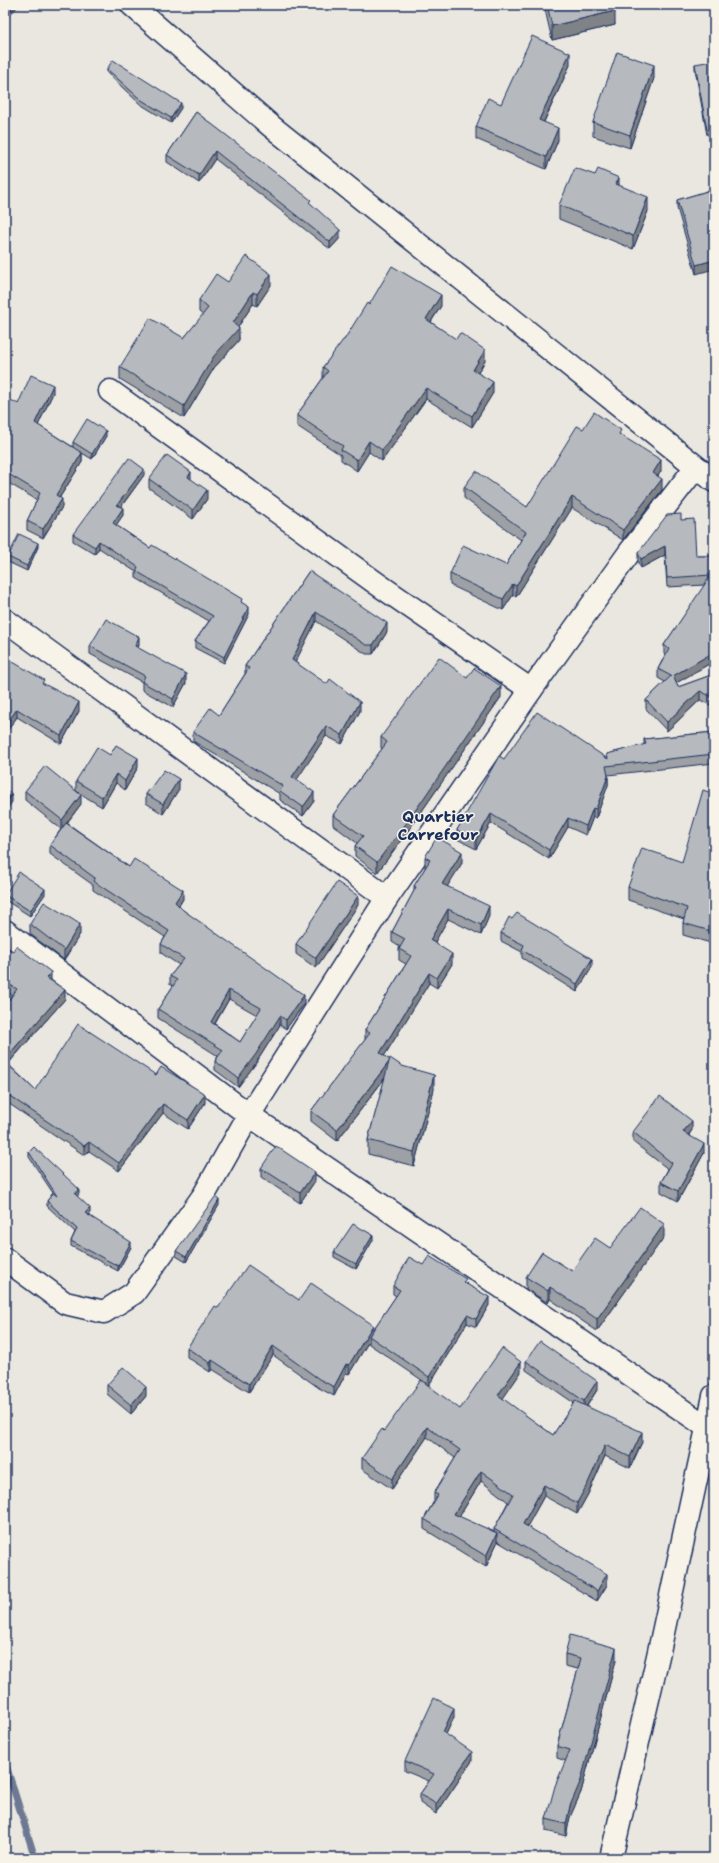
<svg xmlns="http://www.w3.org/2000/svg" width="719" height="1863" viewBox="0 0 719 1863" font-family="'Shantell Sans',sans-serif">
	<style>
		.lines { fill: none; stroke-linecap: round; stroke-linejoin: round }
		.stream { stroke: #6d7892; stroke-width: 7 }
		.minor-casing { stroke: #1b2f5e; stroke-width: 25 }
		.highway-casing { stroke: #1b2f5e; stroke-width: 25 }
		.minor { stroke: #f7f3e8; stroke-width: 22 }
		.highway { stroke: #f7f3e8; stroke-width: 22 }
		.wall { fill: #9da0a4; stroke: #1b2f5e; fill-rule: evenodd }
		.shaded-wall { fill: #7f8286; stroke: #1b2f5e }
		.building { fill: #b6babf; stroke: #1b2f5e; fill-rule: evenodd }
		.labels { text-anchor: middle; stroke-width: 3; stroke-linejoin: round; paint-order: stroke }
		.neighbourhood-label { font-size: 16px; font-weight: bold; fill: #1b2f5e; stroke: #f7f3e8 }
	</style>
	<rect width="100%" height="100%" fill="#eae7e0"/>
	<filter id="ink" filterUnits="userSpaceOnUse"><feTurbulence type="fractalNoise" baseFrequency=".025" numOctaves="2"/><feDisplacementMap in="SourceGraphic" scale="8" xChannelSelector="R" yChannelSelector="G"/><feConvolveMatrix kernelMatrix="1 2 1 2 8 2 1 2 1" color-interpolation-filters="sRGB"/></filter>
	<g filter="url(#ink)">
		<g class="lines">
			<!-- stream -->
			<polyline class="stream" points="5,1762 35,1858"/>
			<defs>
				<g id="minor">
					<polyline points="110,391 376,583 531,690"/>
					<polyline points="5,620 387,898"/>
					<polyline points="5,931 249,1115 707,1427"/>
					<polyline points="5,1259 65,1303 104,1312 134,1293 204,1195 249,1115 387,898 531,690 629,553 696,467"/>
				</g>
				<g id="highway">
					<polyline points="132,5 271,126 714,481"/>
					<polyline points="611,1858 658,1656 714,1396"/>
				</g>
			</defs>
			<!-- minor casing -->
			<use href="#minor" class="minor-casing"/>
			<!-- highway casing -->
			<use href="#highway" class="highway-casing"/>
			<!-- minor -->
			<use href="#minor" class="minor"/>
			<!-- highway -->
			<use href="#highway" class="highway"/>
		</g>
		<!-- wall -->
		<g class="wall">
			<polygon points="544,5 613,5 615,25 552,40"/>
			<polygon points="695,64 714,70 714,133 707,135 695,69"/>
			<polygon points="570,65 544,122 558,140 546,169 476,139 476,127 501,104"/>
			<polygon points="107,69 181,108 171,123 140,104 107,73"/>
			<polygon points="654,78 630,148 593,136 593,122"/>
			<polygon points="196,112 311,204 340,238 330,249 215,159 199,183 167,162 167,155"/>
			<polygon points="619,185 648,211 633,249 559,219 559,205"/>
			<polygon points="714,189 696,274 677,208 677,200"/>
			<polygon points="228,282 271,285 257,306 253,304 238,327 239,340 214,368 184,418 120,379 120,367 184,338 203,315 199,312 199,300"/>
			<polygon points="369,305 441,306 431,322 485,361 478,373 493,393 472,427 426,399 382,461 369,452 357,471 341,460 341,455 297,426 297,415 323,378 323,367 344,340"/>
			<polygon points="53,393 38,425 73,447 73,442 106,436 92,459 82,453 82,462 60,497 62,507 43,538 27,530 27,521 37,500 5,481 5,410 18,404"/>
			<polygon points="583,429 621,435 661,471 658,476 662,490 623,540 572,508 516,597 513,595 503,610 450,585 450,574 506,565 521,540 464,498 464,487 527,507"/>
			<polygon points="144,475 121,507 123,515 116,525 150,548 242,603 249,614 224,663 195,648 195,641 209,621 136,578 136,572 99,548 95,554 73,541 73,534"/>
			<polygon points="149,479 207,499 193,519 149,488"/>
			<polygon points="681,520 696,556 714,556 714,661 676,683 678,687 714,674 714,707 700,700 667,731 646,709 646,700 665,682 658,678 658,669 665,655 664,654 664,645 705,585 667,587 665,555 641,568 638,562 638,553"/>
			<polygon points="38,547 27,571 8,562 8,557"/>
			<polygon points="309,571 387,632 373,654 366,654 316,621 295,662 360,711 342,744 326,736 296,780 314,801 303,816 280,800 280,794 193,741 193,732 219,715 245,674 245,666"/>
			<polygon points="139,645 138,648 186,683 173,707 142,690 142,682 90,654 90,646"/>
			<polygon points="5,660 44,684 79,711 61,744 17,717 5,734"/>
			<polygon points="467,678 501,697 408,831 377,873 355,856 355,846 357,843 333,825 333,815 382,749 381,748 381,737"/>
			<polygon points="714,732 714,763 608,775 608,785 596,818 593,817 586,835 568,827 549,859 491,823 476,849 457,839 457,830 504,759 607,758 607,754 644,745 644,739"/>
			<polygon points="110,755 138,767 125,790 116,783 102,807 76,791 76,781"/>
			<polygon points="179,789 163,814 146,803 146,794"/>
			<path d="M 25,791 L 81,804 L 67,823 L 129,867 L 183,899 L 179,906 L 183,910 L 304,1004 L 286,1029 L 280,1025 L 256,1063 L 238,1087 L 215,1070 L 215,1061 L 218,1056 L 158,1018 L 158,1009 L 173,986 L 170,984 L 170,976 L 179,965 L 161,953 L 161,944 L 165,937 L 93,890 L 93,885 L 50,854 L 50,845 L 61,829 L 25,800 ZM 229,999 L 257,1015 L 240,1042 L 215,1024 Z"/>
			<polygon points="714,794 714,944 683,935 683,923 684,919 628,900 628,887 682,862"/>
			<polygon points="425,857 462,863 447,886 489,916 481,935 448,919 434,943 452,964 437,988 429,983 384,1056 390,1060 402,1066 434,1089 414,1166 368,1154 368,1140 385,1078 337,1141 311,1121 311,1111 365,1040 365,1030 406,964 399,960 399,949 400,947 392,942 392,932 414,891 414,886 425,868"/>
			<polygon points="5,894 45,894 30,916 5,900"/>
			<polygon points="358,905 316,968 296,954 296,944"/>
			<polygon points="30,924 80,934 64,960 30,934"/>
			<polygon points="501,933 592,967 577,992 522,958 522,952 501,941"/>
			<polygon points="5,947 51,980 65,999 8,1064 35,1090 156,1075 205,1103 188,1129 163,1113 119,1171 89,1151 84,1155 5,1101 5,1005 12,995 5,991"/>
			<polygon points="692,1130 689,1135 704,1153 678,1201 661,1192 661,1182 668,1169 633,1142 633,1132"/>
			<polygon points="29,1152 79,1194 77,1196 90,1213 88,1215 131,1247 118,1271 71,1246 71,1241 75,1232 47,1206 47,1201 53,1193 29,1157"/>
			<polygon points="261,1168 315,1181 300,1203 261,1177"/>
			<polygon points="219,1205 186,1262 176,1256 176,1251"/>
			<polygon points="664,1237 597,1331 550,1299 548,1303 526,1289 526,1277 572,1271 610,1248"/>
			<polygon points="373,1240 356,1269 334,1257 334,1252"/>
			<polygon points="423,1265 466,1283 489,1305 476,1327 467,1323 429,1385 369,1344 369,1341 349,1374 346,1373 334,1396 319,1388 273,1355 249,1392 212,1369 210,1372 187,1357 187,1348 218,1308 299,1300 373,1330 396,1296 393,1294 393,1286"/>
			<path d="M 526,1361 L 597,1390 L 587,1406 L 642,1442 L 630,1468 L 605,1456 L 588,1494 L 577,1514 L 544,1496 L 527,1526 L 607,1585 L 597,1601 L 497,1541 L 497,1543 L 486,1567 L 424,1529 L 424,1519 L 434,1501 L 434,1493 L 455,1458 L 427,1437 L 392,1489 L 362,1469 L 362,1458 L 384,1431 L 460,1409 L 521,1372 L 502,1399 L 553,1435 L 574,1403 L 526,1370 ZM 481,1481 L 508,1502 L 494,1529 L 494,1532 L 459,1517 Z"/>
			<polygon points="107,1385 146,1396 131,1414 107,1394"/>
			<polygon points="565,1654 616,1660 581,1792 570,1817 566,1836 546,1831 546,1819 566,1761 557,1758 557,1746 578,1669 565,1666"/>
			<polygon points="454,1717 446,1734 472,1761 436,1814 420,1803 420,1794 429,1781 405,1771 405,1761"/>
		</g>
		<!-- shaded-wall -->
		<g class="shaded-wall">
			<polygon points="15,5 19,5 5,20 5,15"/>
			<polygon points="615,11 615,25 552,40 552,26"/>
			<polygon points="570,53 570,65 539,132 539,120"/>
			<polygon points="654,65 654,78 630,148 630,135"/>
			<polygon points="181,103 181,108 171,123 171,118"/>
			<polygon points="558,128 558,140 546,169 546,157"/>
			<polygon points="215,151 215,159 199,183 199,175"/>
			<polygon points="619,178 619,191 616,184"/>
			<polygon points="648,197 648,211 633,249 633,236"/>
			<polygon points="340,230 340,238 330,249 330,242"/>
			<polygon points="714,260 714,269 696,274 696,265"/>
			<polygon points="271,274 271,285 257,306 257,294"/>
			<polygon points="253,292 253,304 234,333 239,328 239,340 214,368 184,418 184,406 233,323"/>
			<polygon points="441,295 441,306 426,329 426,319"/>
			<polygon points="485,350 485,361 473,380 473,370"/>
			<polygon points="493,382 493,393 472,427 472,416"/>
			<polygon points="53,385 53,393 35,432 35,423"/>
			<polygon points="426,388 426,399 382,461 382,450"/>
			<polygon points="106,431 106,436 92,459 92,454"/>
			<polygon points="369,441 369,452 357,471 357,460"/>
			<polygon points="82,453 82,462 56,503 56,495"/>
			<polygon points="661,460 661,471 653,484 653,473"/>
			<polygon points="144,469 144,475 117,512 117,505"/>
			<polygon points="191,472 191,481 188,477"/>
			<polygon points="662,479 662,490 623,540 623,530"/>
			<polygon points="207,490 207,499 193,519 193,510"/>
			<polygon points="572,497 572,508 516,597 516,586"/>
			<polygon points="62,499 62,507 43,538 43,529"/>
			<polygon points="123,508 123,515 113,530 113,523"/>
			<polygon points="99,541 99,548 95,554 95,547"/>
			<polygon points="38,543 38,547 27,571 27,566"/>
			<polygon points="665,546 665,555 641,568 641,559"/>
			<polygon points="513,584 513,595 503,610 503,599"/>
			<polygon points="249,607 249,614 224,663 224,657"/>
			<polygon points="316,612 316,621 292,669 292,660"/>
			<polygon points="387,623 387,632 373,654 373,645"/>
			<polygon points="139,637 139,645 135,654 135,646"/>
			<polygon points="714,652 714,661 673,685 673,676"/>
			<polygon points="186,674 186,683 173,707 173,699"/>
			<polygon points="501,686 501,697 408,831 377,873 377,862"/>
			<polygon points="700,691 700,700 667,731 667,722"/>
			<polygon points="79,702 79,711 61,744 61,736"/>
			<polygon points="360,702 360,711 342,744 342,735"/>
			<polygon points="17,709 17,717 5,734 5,726"/>
			<polygon points="326,726 326,736 292,787 292,777"/>
			<polygon points="138,758 138,767 125,790 125,781"/>
			<polygon points="116,774 116,783 102,807 102,797"/>
			<polygon points="608,776 608,785 596,818 596,809"/>
			<polygon points="179,779 179,789 163,814 163,804"/>
			<polygon points="314,792 314,801 303,816 303,807"/>
			<polygon points="12,794 12,802 5,812 5,804"/>
			<polygon points="81,795 81,804 62,829 62,820"/>
			<polygon points="593,808 593,817 586,835 586,826"/>
			<polygon points="491,814 491,823 476,849 476,840"/>
			<polygon points="568,818 568,827 549,859 549,850"/>
			<polygon points="462,852 462,863 442,895 442,884"/>
			<polygon points="8,876 8,884 5,889 5,881"/>
			<polygon points="45,889 45,894 30,916 30,911"/>
			<polygon points="183,890 183,899 175,911 175,902"/>
			<polygon points="358,896 358,905 316,968 316,958"/>
			<polygon points="489,906 489,916 481,935 481,925"/>
			<polygon points="448,909 448,919 430,951 430,940"/>
			<polygon points="80,924 80,934 64,960 64,950"/>
			<polygon points="452,954 452,964 437,988 437,978"/>
			<polygon points="592,959 592,967 577,992 577,984"/>
			<polygon points="51,972 51,981 47,978"/>
			<polygon points="429,973 429,983 380,1063 380,1053"/>
			<polygon points="65,990 65,999 5,1067 5,1059"/>
			<polygon points="229,990 229,999 211,1030 211,1022"/>
			<polygon points="304,995 304,1004 286,1029 286,1020"/>
			<polygon points="280,1016 280,1025 256,1063 238,1087 238,1078"/>
			<polygon points="390,1061 390,1071 337,1141 337,1130"/>
			<polygon points="434,1075 434,1089 414,1166 414,1152"/>
			<polygon points="205,1094 205,1103 188,1129 188,1120"/>
			<polygon points="163,1104 163,1113 119,1171 119,1163"/>
			<polygon points="692,1121 692,1130 683,1142 683,1132"/>
			<polygon points="89,1142 89,1151 84,1155 84,1146"/>
			<polygon points="704,1144 704,1153 678,1201 678,1191"/>
			<polygon points="315,1172 315,1181 300,1203 300,1193"/>
			<polygon points="79,1189 79,1194 75,1199 75,1194"/>
			<polygon points="219,1200 219,1205 186,1262 186,1257"/>
			<polygon points="90,1208 90,1213 85,1218 85,1213"/>
			<polygon points="664,1224 664,1237 597,1331 597,1319"/>
			<polygon points="373,1235 373,1240 356,1269 356,1264"/>
			<polygon points="131,1242 131,1247 118,1271 118,1266"/>
			<polygon points="550,1287 550,1299 548,1303 548,1291"/>
			<polygon points="489,1297 489,1305 476,1327 476,1319"/>
			<polygon points="467,1315 467,1323 429,1385 429,1377"/>
			<polygon points="373,1325 373,1334 369,1336 369,1341 349,1374 349,1365"/>
			<polygon points="273,1346 273,1355 249,1392 249,1384"/>
			<polygon points="212,1360 212,1369 210,1372 210,1363"/>
			<polygon points="521,1362 521,1372 498,1406 498,1395"/>
			<polygon points="346,1364 346,1373 334,1396 334,1387"/>
			<polygon points="597,1381 597,1390 584,1410 584,1401"/>
			<polygon points="146,1387 146,1396 131,1414 131,1405"/>
			<polygon points="427,1427 427,1437 392,1489 392,1479"/>
			<polygon points="642,1432 642,1442 630,1468 630,1457"/>
			<polygon points="605,1445 605,1456 588,1494 577,1514 577,1503"/>
			<polygon points="481,1471 481,1481 454,1525 454,1514"/>
			<polygon points="544,1485 544,1496 523,1534 523,1524"/>
			<polygon points="497,1533 497,1543 486,1567 486,1556"/>
			<polygon points="607,1574 607,1585 597,1601 597,1591"/>
			<polygon points="616,1648 616,1660 581,1792 570,1817 566,1836 566,1824 570,1806"/>
			<polygon points="454,1708 454,1717 443,1741 443,1732"/>
			<polygon points="472,1752 472,1761 436,1814 436,1804"/>
		</g>
		<!-- building -->
		<g class="building">
			<polygon points="5,5 15,5 5,15"/>
			<polygon points="547,5 613,5 615,11 552,26"/>
			<polygon points="532,36 570,53 539,120 558,128 546,157 476,127 488,98 501,104"/>
			<polygon points="617,52 654,65 630,135 593,122"/>
			<polygon points="113,60 181,103 171,118 140,99 107,69"/>
			<polygon points="712,61 714,70 714,128 707,130 695,64"/>
			<polygon points="196,112 311,200 309,202 340,230 330,242 215,151 199,175 167,155"/>
			<polygon points="575,168 595,175 598,169 619,178 616,184 648,197 633,236 559,205"/>
			<polygon points="714,189 714,233 713,233 714,236 714,260 696,265 677,200"/>
			<polygon points="246,256 271,274 257,294 253,292 233,323 239,328 214,356 184,406 120,367 150,318 184,338 208,308 199,300 216,274 228,282"/>
			<polygon points="392,266 441,295 426,319 456,339 460,333 485,350 473,370 493,382 472,416 426,388 382,450 369,441 357,460 341,450 343,446 297,415 328,371 323,367 343,340 344,340 367,303 369,305"/>
			<polygon points="31,375 53,385 35,423 82,453 56,495 62,499 43,529 27,521 40,493 5,472 5,410 11,400 18,404"/>
			<polygon points="594,412 621,430 619,434 661,460 653,473 662,479 623,530 572,497 516,586 513,584 503,599 450,574 463,545 506,565 526,532 464,487 476,471 527,507 577,426 583,429"/>
			<polygon points="87,419 106,431 92,454 73,442"/>
			<polygon points="167,455 191,472 188,477 207,490 193,510 149,479"/>
			<polygon points="129,458 144,469 117,505 123,508 113,523 150,548 152,545 242,599 241,602 249,607 224,657 195,641 213,616 136,571 138,567 99,541 95,547 73,534"/>
			<polygon points="681,514 681,520 694,519 696,556 714,556 714,652 673,676 678,687 714,674 714,698 700,691 667,722 646,700 671,676 658,669 669,649 664,645 711,575 667,578 665,546 641,559 638,553 667,515"/>
			<polygon points="19,534 38,543 27,566 8,557"/>
			<polygon points="309,571 387,623 373,645 366,645 316,612 292,660 327,684 330,679 360,702 342,735 326,726 292,777 314,792 303,807 280,791 283,786 193,732 210,708 219,715 249,668 245,666"/>
			<polygon points="106,619 139,637 135,646 186,674 173,699 142,682 145,676 90,646"/>
			<polygon points="439,657 467,678 474,668 501,686 408,821 377,862 355,846 363,836 333,815 387,742 381,737"/>
			<polygon points="6,658 44,680 42,683 79,702 61,736 17,709 5,726 5,660"/>
			<polygon points="537,712 608,759 607,754 646,744 644,739 714,732 714,754 606,766 608,776 596,809 593,808 586,826 568,818 549,850 491,814 476,840 457,830 499,756 504,759"/>
			<polygon points="116,745 138,758 125,781 116,774 102,797 76,781 97,747 110,755"/>
			<polygon points="45,766 81,795 62,820 25,791"/>
			<polygon points="164,770 179,779 163,804 146,794"/>
			<polygon points="5,789 12,794 5,804"/>
			<polygon points="703,790 714,794 714,932 683,923 687,908 628,887 642,848 682,862"/>
			<path d="M 66,823 L 129,867 L 134,859 L 183,890 L 175,902 L 183,910 L 304,995 L 286,1020 L 280,1016 L 256,1054 L 238,1078 L 215,1061 L 223,1050 L 158,1009 L 177,980 L 170,976 L 184,959 L 161,944 L 169,931 L 93,881 L 95,878 L 50,845 ZM 229,990 L 261,1008 L 240,1042 L 211,1022 Z"/>
			<polygon points="437,837 462,852 442,884 489,906 481,925 448,909 430,940 452,954 437,978 429,973 380,1053 390,1060 389,1062 337,1130 311,1111 370,1033 365,1030 411,956 399,949 405,939 392,932 416,887 414,886 430,860 425,857"/>
			<polygon points="19,872 45,889 30,911 5,895"/>
			<polygon points="5,874 8,876 5,881"/>
			<polygon points="337,882 358,896 316,958 296,944"/>
			<polygon points="44,902 80,924 64,950 30,924"/>
			<polygon points="517,913 592,959 577,984 522,950 524,945 501,933 509,917 512,919"/>
			<polygon points="16,946 51,972 47,978 65,990 5,1059 5,1005 17,989 5,982 5,947 13,951"/>
			<polygon points="78,1024 156,1075 161,1067 205,1094 188,1120 163,1104 119,1163 89,1142 84,1146 5,1093 5,1062 35,1090"/>
			<polygon points="390,1058 402,1066 434,1075 414,1152 368,1140"/>
			<polygon points="660,1096 692,1121 683,1132 704,1144 678,1191 661,1182 672,1163 633,1132"/>
			<polygon points="276,1146 315,1172 300,1193 261,1168"/>
			<polygon points="34,1147 79,1189 75,1194 90,1208 85,1213 131,1242 118,1266 71,1241 77,1229 47,1201 53,1193 57,1196 29,1152"/>
			<polygon points="215,1197 219,1200 186,1257 176,1251"/>
			<polygon points="640,1207 664,1224 597,1319 550,1287 548,1291 526,1277 542,1252 572,1271 595,1238 610,1248"/>
			<polygon points="353,1224 373,1235 356,1264 334,1252"/>
			<polygon points="429,1256 466,1279 463,1282 489,1297 476,1319 467,1315 429,1377 369,1336 400,1290 393,1286 409,1257 423,1265"/>
			<polygon points="248,1265 299,1300 311,1283 373,1325 349,1365 346,1364 334,1387 319,1379 273,1346 249,1384 212,1360 210,1363 187,1348 215,1306 218,1308"/>
			<polygon points="540,1341 597,1381 584,1401 526,1361"/>
			<polygon points="502,1348 521,1362 498,1395 553,1435 575,1401 642,1432 630,1457 605,1445 588,1483 577,1503 544,1485 523,1524 607,1574 597,1591 494,1529 513,1494 481,1471 454,1514 497,1533 486,1556 424,1519 438,1495 434,1493 460,1450 427,1427 392,1479 362,1458 382,1429 384,1431 421,1380 460,1409"/>
			<polygon points="123,1367 146,1387 131,1405 107,1385"/>
			<polygon points="570,1635 616,1648 581,1780 570,1806 566,1824 546,1819 555,1786 570,1750 557,1746 581,1658 565,1654"/>
			<polygon points="434,1698 454,1708 443,1732 472,1752 436,1804 420,1794 434,1774 405,1761"/>
			<polygon points="473,1855 478,1858 472,1858"/>
		</g>
	</g>
	<g class="labels">
		<!-- neighbourhood labels -->
		<g class="neighbourhood-label">
			<text x="438" y="822">Quartier<tspan x="438" dy="18">Carrefour</tspan></text>
		</g>
	</g>
	<!-- margin -->
	<rect width="719" height="1863" fill="none" stroke="#f7f3e8" stroke-width="20"/>
	<rect x="10" y="10" width="699" height="1843" fill="none" stroke="#1b2f5e" stroke-width="1.5" filter="url(#ink)"/>
</svg>
